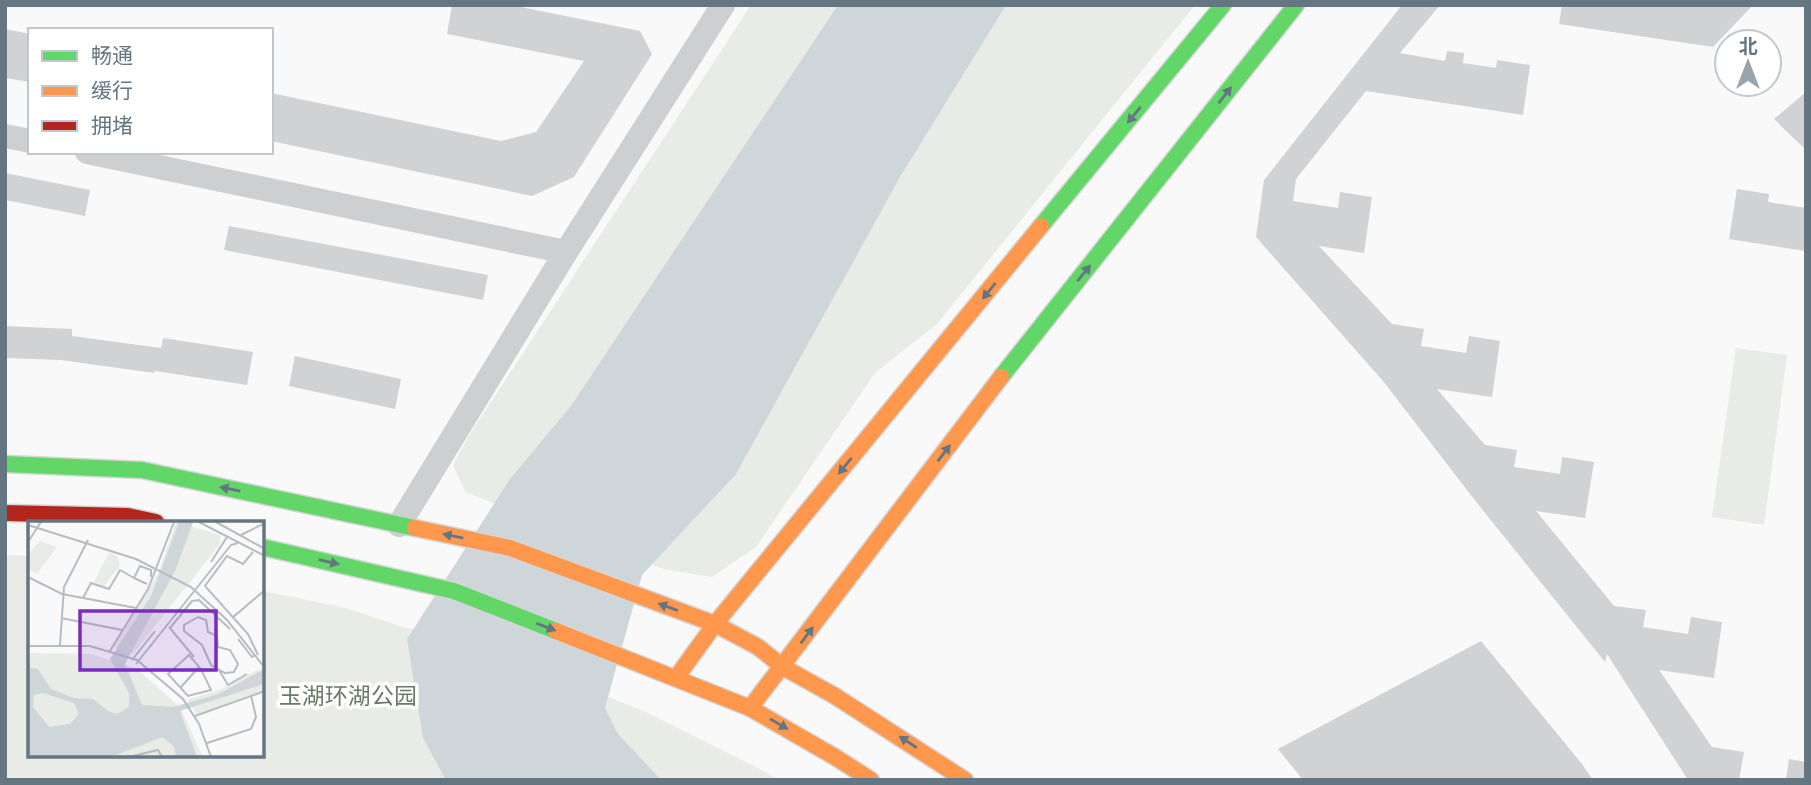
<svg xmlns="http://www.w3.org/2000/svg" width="1811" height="785" viewBox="0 0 1811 785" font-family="'Noto Sans','Noto Sans SC',sans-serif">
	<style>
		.green { fill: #e8ebe6 }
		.water { fill: #ced6d9 }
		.building { fill: #d0d2d3 }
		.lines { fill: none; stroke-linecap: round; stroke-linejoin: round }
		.fast-casing { stroke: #d5d6d7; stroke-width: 19 }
		.slow-casing { stroke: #d5d6d7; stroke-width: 19 }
		.jam-casing { stroke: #d5d6d7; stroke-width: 19 }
		.street { stroke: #cecfd0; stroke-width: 24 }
		.fast { stroke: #63d668; stroke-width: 16 }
		.slow { stroke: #ff974d; stroke-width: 16 }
		.jam { stroke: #b3261e; stroke-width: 16 }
		.oneway { fill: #657683 }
		.labels { text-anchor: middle; stroke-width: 7; stroke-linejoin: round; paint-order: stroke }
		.park-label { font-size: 23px; fill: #687a64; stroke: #fff }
		.inset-road { fill: none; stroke: #b5bdc3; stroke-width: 2 }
		.view { fill: #7b2cbf; fill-opacity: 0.15; stroke: #7b2cbf; stroke-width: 3.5 }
		.inset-edge { fill: none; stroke: #657683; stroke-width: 3.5 }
	</style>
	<rect width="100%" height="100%" fill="#f9f9f9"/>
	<!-- green -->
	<g class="green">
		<polygon points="751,5 1195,5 937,324 875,373 756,547 712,577 663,569 465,492 453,465 468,437"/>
		<polygon points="1736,348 1787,355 1764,525 1712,517"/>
		<polygon points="5,555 30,556 30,755 262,755 263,591 346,608 403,627 467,641 646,712 762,770 778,780 5,780"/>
	</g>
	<!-- water -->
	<polygon class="water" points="838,5 1006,5 900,177 736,474 642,575 605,708 618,734 661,780 446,780 423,738 407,639 510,479 571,406"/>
	<!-- building -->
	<g class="building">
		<polygon points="452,5 511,5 640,31 652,54 574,177 532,196 271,141 271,93 501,141 536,132 584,61 447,34"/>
		<polygon points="1402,5 1440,5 1400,53 1445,61 1447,51 1464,53 1463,63 1496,68 1497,60 1530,65 1523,115 1366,91 1296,179 1293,201 1338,208 1340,192 1372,197 1364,253 1319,246 1392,324 1424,329 1421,346 1466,353 1469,336 1500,341 1492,397 1437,389 1485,445 1517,450 1514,467 1560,474 1562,457 1594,462 1585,518 1536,511 1614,606 1646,610 1643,627 1688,634 1691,617 1722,622 1714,678 1659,670 1712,747 1744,752 1739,780 1688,780 1607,654 1605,662 1477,503 1383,381 1256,237 1264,180"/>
		<polygon points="1562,5 1753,5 1713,47 1559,24"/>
		<polygon points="5,29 30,34 30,82 5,78"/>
		<polygon points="1806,92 1806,150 1774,119"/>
		<polygon points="5,173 90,190 85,216 5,200"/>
		<polygon points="1737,189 1769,194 1768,202 1806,208 1806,251 1729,239"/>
		<polygon points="229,226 488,275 483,300 224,250"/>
		<polygon points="5,326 72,329 72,336 161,348 163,338 253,352 247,385 155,371 154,373 61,360 5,358"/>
		<polygon points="295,356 401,379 395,409 289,386"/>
		<polygon points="1481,641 1582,764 1593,780 1303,780 1278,749"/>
		<polygon points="1789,759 1806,762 1806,780 1786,780"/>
	</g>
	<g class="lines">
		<defs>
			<g id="fast">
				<polyline points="1041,226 1223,5"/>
				<polyline points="1001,377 1296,5"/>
				<polyline points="5,464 142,470 415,528"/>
				<polyline points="262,547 454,591 556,631"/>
			</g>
			<g id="slow">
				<polyline points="415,528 510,548 715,624 758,647 783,667 835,696 965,780"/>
				<polyline points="556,631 750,708 835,757 871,780"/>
				<polyline points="676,678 715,624 1041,226"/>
				<polyline points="750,708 1001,377"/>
			</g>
			<polyline id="jam" points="5,513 128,516 156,522"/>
		</defs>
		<!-- fast casing -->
		<use href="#fast" class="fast-casing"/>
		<!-- slow casing -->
		<use href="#slow" class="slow-casing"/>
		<!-- jam casing -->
		<use href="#jam" class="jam-casing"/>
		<!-- street -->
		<g class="street">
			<polyline points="5,136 30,141"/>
			<polyline points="87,152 566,252"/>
			<polyline points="399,525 566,252 723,5"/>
		</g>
		<!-- fast -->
		<use href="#fast" class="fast"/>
		<!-- slow -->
		<use href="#slow" class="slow"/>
		<!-- jam -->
		<use href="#jam" class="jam"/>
	</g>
	<!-- one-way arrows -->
	<defs><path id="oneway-solid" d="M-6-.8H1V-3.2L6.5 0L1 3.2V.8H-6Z" transform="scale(1.75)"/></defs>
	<g class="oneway">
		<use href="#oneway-solid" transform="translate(1225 95) rotate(-52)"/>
		<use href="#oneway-solid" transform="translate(1134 115) rotate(129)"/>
		<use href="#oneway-solid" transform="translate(1084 273) rotate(-51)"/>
		<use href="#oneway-solid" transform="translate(989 291) rotate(129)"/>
		<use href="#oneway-solid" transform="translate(944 453) rotate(-53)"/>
		<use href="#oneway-solid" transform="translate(845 466) rotate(129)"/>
		<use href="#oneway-solid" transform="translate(230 489) rotate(-168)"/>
		<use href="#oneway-solid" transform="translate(453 536) rotate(-168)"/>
		<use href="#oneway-solid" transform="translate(329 562) rotate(13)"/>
		<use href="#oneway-solid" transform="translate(668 607) rotate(-160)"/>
		<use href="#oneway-solid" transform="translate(546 627) rotate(21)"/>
		<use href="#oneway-solid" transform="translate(807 635) rotate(-53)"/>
		<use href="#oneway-solid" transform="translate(779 724) rotate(30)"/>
		<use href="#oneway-solid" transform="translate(908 742) rotate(-147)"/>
	</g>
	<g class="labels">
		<!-- park labels -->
		<g class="park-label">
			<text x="348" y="704">玉湖环湖公园</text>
		</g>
	</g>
	<!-- overview -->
	<g transform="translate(28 521)">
		<rect width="236" height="236" fill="#f9f9f9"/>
		<path d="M 148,1 L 192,14 L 192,23 L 105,133 L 86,127 L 131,50 ZM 12,20 L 29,26 L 9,53 L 0,48 L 0,33 ZM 81,31 L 90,36 L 92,44 L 76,65 L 66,61 ZM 0,132 L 63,133 L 109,148 L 152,186 L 175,236 L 0,236 ZM 231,148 L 236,169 L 170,194 L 159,179 L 189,170 Z" fill="#e8ebe6"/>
		<path d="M 151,1 L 165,1 L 148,48 L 97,143 L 114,184 L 145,186 L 191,173 L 236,148 L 236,163 L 152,190 L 169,236 L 148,236 L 146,225 L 134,216 L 83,236 L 0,236 L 0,146 L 10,148 L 23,168 L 46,177 L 65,178 L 80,190 L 89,193 L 101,186 L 101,172 L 82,138 L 123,75 ZM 15,172 L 46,182 L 51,193 L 42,203 L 21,206 L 5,186 L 6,174 Z" fill="#ced6d9" fill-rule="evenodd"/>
		<path class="inset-road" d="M 171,1 L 237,35M 188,1 L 237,28M 0,4 L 108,38 L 163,66 L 199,99 L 237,147M 213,14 L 237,2M 0,21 L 13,1M 225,31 L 215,43 L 199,35 L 177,65 L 220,113 L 230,134M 183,41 L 199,16M 0,56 L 34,73 L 108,87M 119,63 L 106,57 L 112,45 L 123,49 L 123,56M 55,77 L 63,62 L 81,68 L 92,49 L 106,57M 170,96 L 178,99 L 180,111 L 189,115 L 190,126 L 202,129 L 210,143 L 206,151 L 197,152 L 183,144 L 174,124 L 156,110 L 156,104 ZM 33,97 L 94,109M 204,97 L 237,69M 141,106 L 166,136M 142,107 L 164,80 L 171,79 L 202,108M 210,118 L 224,136 L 227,134M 32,124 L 36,66 L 60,19M 0,125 L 62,125 L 109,139 L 155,178 L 171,203 L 183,236M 82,130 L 120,68 L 146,1M 161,134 L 173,148 L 183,169 L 160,175 L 140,153 ZM 104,139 L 127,110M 108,143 L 203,24 L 210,22M 191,149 L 200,164 L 219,153M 153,166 L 171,146M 167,195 L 237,170M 179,222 L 223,208 L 228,196 L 223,174M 101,236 L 130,229 L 134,236"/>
		<path class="view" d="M 52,90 L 188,90 L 188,149 L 52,149 Z"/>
		<rect width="236" height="236" class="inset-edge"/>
	</g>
	<!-- border -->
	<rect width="1811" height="785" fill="none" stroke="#657683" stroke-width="14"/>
	<!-- legend -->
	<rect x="28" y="28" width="245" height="126" fill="#ffffff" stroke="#c1c8cd" stroke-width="2"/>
	<rect x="42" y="51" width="35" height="10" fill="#63d668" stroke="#c1c8cd" stroke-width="2"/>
	<text x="91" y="63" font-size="21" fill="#657683">畅通</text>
	<rect x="42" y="86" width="35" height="10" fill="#ff974d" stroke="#c1c8cd" stroke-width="2"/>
	<text x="91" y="98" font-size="21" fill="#657683">缓行</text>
	<rect x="42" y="121" width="35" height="10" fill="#b3261e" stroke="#c1c8cd" stroke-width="2"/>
	<text x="91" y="133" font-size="21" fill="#657683">拥堵</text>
	<!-- north arrow -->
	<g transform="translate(1748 63)"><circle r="33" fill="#ffffff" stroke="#c1c8cd" stroke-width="2"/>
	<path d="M0-5L12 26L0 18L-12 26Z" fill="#99a4ac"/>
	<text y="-10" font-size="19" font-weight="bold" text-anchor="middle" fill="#657683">北</text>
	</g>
</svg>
